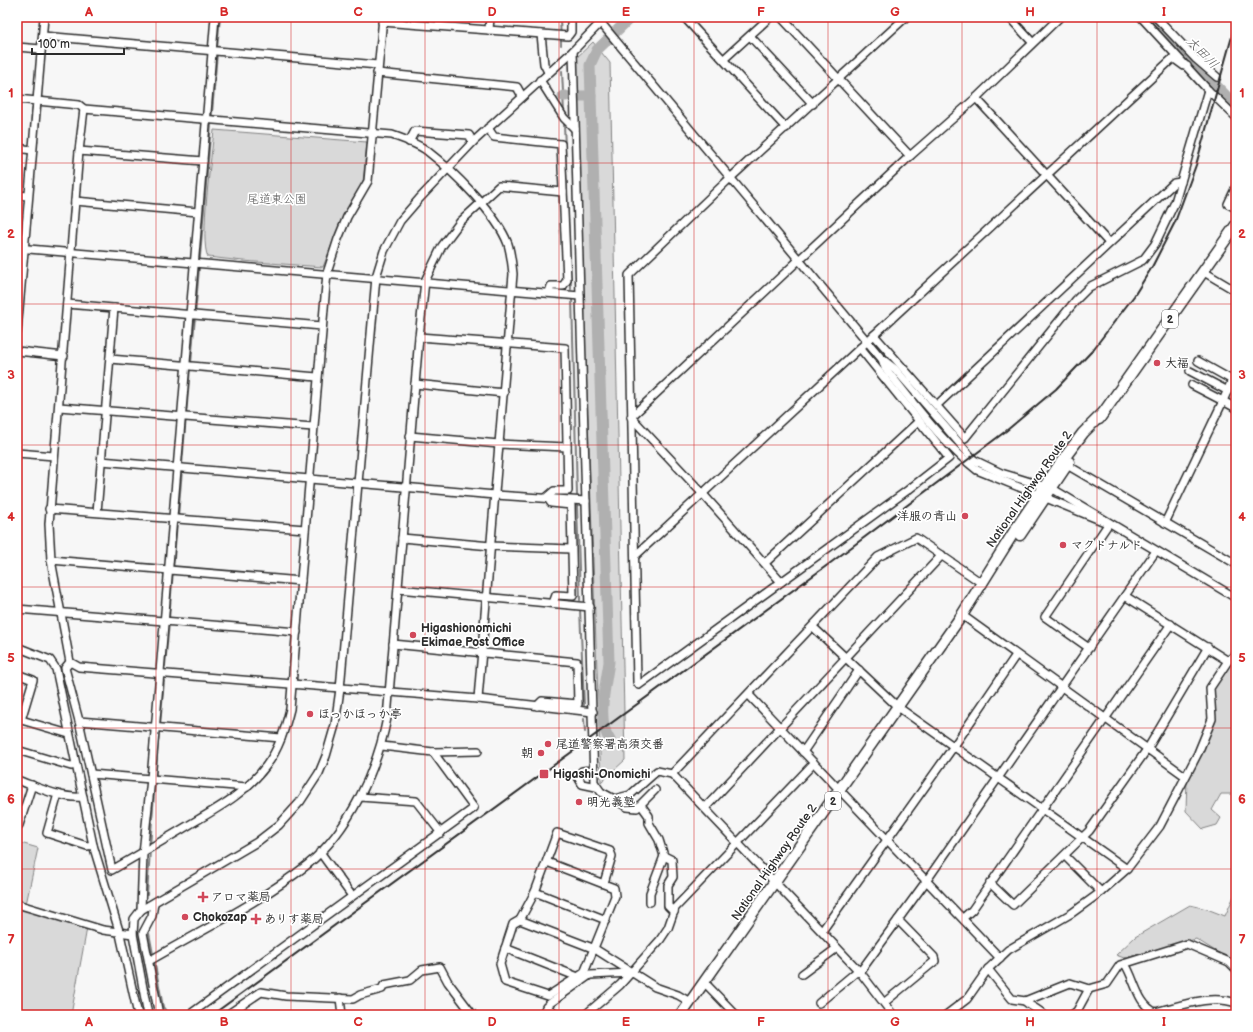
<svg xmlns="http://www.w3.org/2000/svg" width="1253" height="1032" viewBox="0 0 1253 1032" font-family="'Balsamiq Sans','Klee One',sans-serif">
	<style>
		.green { fill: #d9d9d9; stroke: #828282 }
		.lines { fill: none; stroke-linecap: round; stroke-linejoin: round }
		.stream { stroke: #7b7b7b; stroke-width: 2 }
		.river { stroke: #b0b0b0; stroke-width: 11 }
		.minor-casing { stroke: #2b2b2b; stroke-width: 10 }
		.highway-casing { stroke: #2b2b2b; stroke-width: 13 }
		.minor { stroke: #fff; stroke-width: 7 }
		.highway { stroke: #fff; stroke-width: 10 }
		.rail { stroke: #2b2b2b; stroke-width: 2 }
		.grid { fill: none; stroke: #d62828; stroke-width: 1; stroke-opacity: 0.55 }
		.poi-dot { fill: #d1495b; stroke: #fff; stroke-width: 1.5 }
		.labels { text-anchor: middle; stroke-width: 3.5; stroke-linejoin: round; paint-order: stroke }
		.shield { fill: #fff; stroke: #6b6b6b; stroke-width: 1 }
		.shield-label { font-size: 11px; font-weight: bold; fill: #2b2b2b }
		.park-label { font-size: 12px; fill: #565656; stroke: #fff }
		.poi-label { font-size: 12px; font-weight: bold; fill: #2b2b2b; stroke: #fff; text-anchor: start }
		.street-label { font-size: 12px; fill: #2b2b2b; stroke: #fff }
		.water-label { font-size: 13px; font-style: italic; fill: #5a5a5a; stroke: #fff }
		.neatline { fill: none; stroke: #d62828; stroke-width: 1.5 }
		.grid-label { font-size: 13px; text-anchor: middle; font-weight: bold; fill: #d62828 }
	</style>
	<rect width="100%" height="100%" fill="#f7f7f7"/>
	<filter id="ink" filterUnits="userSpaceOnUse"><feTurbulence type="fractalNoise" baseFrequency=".025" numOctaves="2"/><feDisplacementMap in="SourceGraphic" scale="8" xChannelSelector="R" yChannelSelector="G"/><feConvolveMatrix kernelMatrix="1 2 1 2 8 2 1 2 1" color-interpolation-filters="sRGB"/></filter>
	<g filter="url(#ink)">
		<!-- green -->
		<g class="green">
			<polygon points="593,42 610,63 625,760 601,782 575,59"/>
			<path d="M 214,130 L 367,142 L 363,182 L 340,224 L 323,267 L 243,261 L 208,257 C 199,241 212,153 214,130 Z"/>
			<polygon points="1236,659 1236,794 1221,794 1212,810 1221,818 1217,825 1203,829 1186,811 1187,778 1203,747 1207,743 1205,739 1213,719 1214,687 1232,661"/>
			<polygon points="17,842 38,848 25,909 87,928 71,1015 17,1015"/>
			<polygon points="1234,896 1236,897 1236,964 1196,939 1124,958 1116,955 1135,937 1190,905 1207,909 1225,916"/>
		</g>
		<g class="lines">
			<!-- stream -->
			<g class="stream">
				<polyline points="560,17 561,45"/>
				<polyline points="217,49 220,17"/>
				<polyline points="562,71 564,113"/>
				<polyline points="564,124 571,289"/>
				<polyline points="572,297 577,495"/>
				<polyline points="191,364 217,53"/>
				<polyline points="182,465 190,368"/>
				<polyline points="577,505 580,600"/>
				<polyline points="178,517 182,470"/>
				<polyline points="580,609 584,705"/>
				<polyline points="169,619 177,522"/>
				<polyline points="165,666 169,623"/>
				<polyline points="584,719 585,732"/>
				<polyline points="160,726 164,681"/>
				<polyline points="150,846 159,730"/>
				<polyline points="147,895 150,850"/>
				<polyline points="148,928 163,1007 169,1015"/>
			</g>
			<!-- river -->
			<g class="river">
				<polyline points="1150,17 1236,106"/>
				<polyline points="563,96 566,96"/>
				<polyline points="577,96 591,96"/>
				<path d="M 610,740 C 596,721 606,684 609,662 L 590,65 L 597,50 L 631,17"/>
			</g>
			<defs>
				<g id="minor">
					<path d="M 44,17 L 37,101 L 79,105 L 84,109 L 392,135 C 403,139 416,143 426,150 C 452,170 497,214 508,244 C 511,254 512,264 513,274 L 478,699"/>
					<polyline points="596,17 881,358 895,369 974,460 1001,473 1053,489 1236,598"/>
					<polyline points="684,17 786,128"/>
					<polyline points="781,17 910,156"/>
					<polyline points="906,17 726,182 629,275 637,682 639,685 908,490 949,458 860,348 874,335 965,438 1076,300 1089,287 1143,260 1155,244 1175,202 1208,90"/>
					<polyline points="1009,17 1032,42"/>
					<polyline points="1141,17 1208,90 1236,117"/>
					<polyline points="1156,17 1196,59 1217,77"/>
					<polyline points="382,22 568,36 571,32 571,17"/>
					<polyline points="489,30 490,17"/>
					<polyline points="541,34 544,64 548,72"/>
					<polyline points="43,36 378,65"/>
					<polyline points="750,36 813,104"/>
					<polyline points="17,47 41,49"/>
					<polyline points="573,51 594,782 601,792 614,799 630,795 657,771 672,774 860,972 893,1015"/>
					<polyline points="724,59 770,17"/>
					<polyline points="377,73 517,87 522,96"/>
					<polyline points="540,80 564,118 575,129"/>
					<polyline points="976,98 1109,243"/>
					<polyline points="17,99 37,101 17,332"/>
					<polyline points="84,109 79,151 49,524 51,560 70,662 79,667 478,699 593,712"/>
					<polyline points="488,128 494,137 561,144 567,280 563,286 551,286 549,292"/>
					<polyline points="409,142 415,131 469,135 473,142"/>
					<polyline points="17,148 32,150"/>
					<polyline points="79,151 203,161"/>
					<polyline points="1236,187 1228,204 1236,208"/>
					<polyline points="17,195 28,196"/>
					<polyline points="75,201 198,212"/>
					<polyline points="17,248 580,296"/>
					<polyline points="1204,272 1236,291"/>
					<polyline points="67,304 322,326"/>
					<polyline points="874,335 1173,58 1184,66 1187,66"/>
					<polyline points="419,337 565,348 568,491 554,491 547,497 551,503 571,505 573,596 556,595 553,603"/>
					<polyline points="17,351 64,356"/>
					<polyline points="110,359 317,377"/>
					<path d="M 882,359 L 885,368 C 914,403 941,442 977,470 L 1105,522"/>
					<polyline points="1198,361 1232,380"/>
					<polyline points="1190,371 1228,391"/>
					<polyline points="415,384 504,393"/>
					<polyline points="1192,385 1223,401 1232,380 1236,382"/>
					<polyline points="937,405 1174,183 1181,182"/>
					<polyline points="59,407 313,427"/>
					<polyline points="410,436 499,444 567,447"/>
					<polyline points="17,453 54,456"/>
					<polyline points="101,461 495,495 586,501"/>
					<polyline points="1067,465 1236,564"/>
					<polyline points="49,509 305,529"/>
					<polyline points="97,512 114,308"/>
					<polyline points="1165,523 1223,401 1236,408"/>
					<polyline points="402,538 491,546 571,549"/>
					<polyline points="635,556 860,348"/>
					<polyline points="51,560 301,581"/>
					<polyline points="765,563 919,421"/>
					<polyline points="781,582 703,494 631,417 910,156 976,98 1060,17"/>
					<polyline points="398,589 590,607"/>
					<polyline points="1125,596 1228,661"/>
					<polyline points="17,609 297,632"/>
					<polyline points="962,615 1185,776"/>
					<polyline points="813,627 898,707 1127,869"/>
					<polyline points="393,644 577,662 578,704 542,701 537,706"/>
					<polyline points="17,647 50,660 56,669 93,845 120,934 138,1015"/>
					<polyline points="1089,648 1045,617 1109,523"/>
					<path d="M 70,662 L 65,668 L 79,721 L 112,870 C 138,855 164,840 189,825 C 218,808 246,793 266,766 C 279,749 285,729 290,709 L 327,273 L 338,239 L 347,217 L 368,181 L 383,17"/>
					<polyline points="17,674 33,680 21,720"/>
					<polyline points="749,695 1000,958"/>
					<polyline points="18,719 69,734"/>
					<polyline points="79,721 281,738"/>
					<polyline points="382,746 433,752 478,751"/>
					<polyline points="17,750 71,766 76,765"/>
					<polyline points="803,752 859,670"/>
					<polyline points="593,770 582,771 578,777 582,784 596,787"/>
					<polyline points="91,774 247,787"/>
					<polyline points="672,774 878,557 916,538 983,584"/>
					<path d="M 17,780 C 37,787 62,799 83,797"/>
					<polyline points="58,794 47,833 87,846 93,845"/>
					<polyline points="360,797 416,801 441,833"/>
					<polyline points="614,799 627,807 637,808 655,790"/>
					<polyline points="641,805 649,816 649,823 659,840 664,856 672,860 673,877 668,885 668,906 674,912"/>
					<polyline points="705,808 942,555"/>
					<polyline points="17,824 19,825 32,785"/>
					<polyline points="320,852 352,896"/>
					<polyline points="1065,856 1101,892"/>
					<polyline points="547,862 614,888 615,896 584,973 548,996 505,982 500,964 513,924 520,920 595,949 655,987 678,995 690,1002"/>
					<polyline points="990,883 1013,905 1089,831 1148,748 1208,647"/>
					<polyline points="535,892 606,920"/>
					<polyline points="650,902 650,893 664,856"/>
					<polyline points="154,903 152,916 143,933 159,1015"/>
					<polyline points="17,904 103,930 133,934"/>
					<polyline points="141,910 143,853 151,779 215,17"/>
					<polyline points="963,918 972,910 1171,624"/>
					<polyline points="520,920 535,892 557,833 610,851 612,856 604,883"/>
					<polyline points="822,931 954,746 1016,655"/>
					<polyline points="505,948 578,977"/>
					<path d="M 149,961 C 202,930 259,903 307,865 C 349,831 377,770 387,718 L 419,337 L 425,281 L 442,246 L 460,222 L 499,186 L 563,192"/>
					<path d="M 1125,964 C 1135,979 1137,1004 1155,1012 C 1181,1006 1210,994 1236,1003"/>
					<polyline points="988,969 1012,999 1025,1001 1070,983 1089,989 1107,984 1120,965 1187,944 1229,962 1236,969"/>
					<polyline points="802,974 837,948"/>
					<polyline points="705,983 736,1015"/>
					<polyline points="340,998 342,1015"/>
					<path d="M 1025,1001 C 1029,1006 1037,1008 1044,1015"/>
					<polyline points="885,1002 935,961 934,957 898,920"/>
					<polyline points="819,1003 855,973 860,972 927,880 1156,551"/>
					<polyline points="546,1007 558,1015"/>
					<polyline points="148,1015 133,934 134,919 141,910 257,842 279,825 300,802 319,773 326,756 335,725 340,689 376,277 384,251 400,221 419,199 473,142 573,51 606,17"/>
					<polyline points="189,1015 474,808 433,752"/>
					<polyline points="227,1015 261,992 286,996 353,999 360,995 382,989 384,985 410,980 422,970 440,967 448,982 473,1015"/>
					<polyline points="541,1015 549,1004 590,975 631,973"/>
					<polyline points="585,1015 620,985 660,940 668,928 675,908 814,763"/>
					<polyline points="946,1015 967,999 988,969 1008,950 1072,913 1101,892 1127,869 1160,826 1198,753 1212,719 1210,688 1228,661 1236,654"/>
					<polyline points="1072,1015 1077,1011 1089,989"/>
				</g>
				<g id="highway">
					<polyline points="1099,419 1236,225"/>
					<polyline points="1020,535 1069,462"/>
					<polyline points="681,1015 962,615 1017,527 1059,465 1083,433 1102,414"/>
				</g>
			</defs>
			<!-- minor casing -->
			<use href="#minor" class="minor-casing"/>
			<!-- highway casing -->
			<use href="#highway" class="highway-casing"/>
			<!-- minor -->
			<use href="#minor" class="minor"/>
			<!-- highway -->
			<use href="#highway" class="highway"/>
			<!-- rail -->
			<polyline class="rail" points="212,1015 833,561 1006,431 1056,389 1092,351 1134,296 1152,267 1175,222 1196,165 1236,22"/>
		</g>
	</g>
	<!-- grid -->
	<path class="grid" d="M 156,17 L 156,1015M 291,17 L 291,1015M 425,17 L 425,1015M 559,17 L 559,1015M 694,17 L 694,1015M 828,17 L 828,1015M 962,17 L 962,1015M 1097,17 L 1097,1015M 17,163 L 1236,163M 17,304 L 1236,304M 17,445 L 1236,445M 17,587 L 1236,587M 17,728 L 1236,728M 17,869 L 1236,869"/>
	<!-- markers -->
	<g class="poi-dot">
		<circle cx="1157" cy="363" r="4"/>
		<circle cx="965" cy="516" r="4"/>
		<circle cx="1063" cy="545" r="4"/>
		<circle cx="413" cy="635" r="4"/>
		<circle cx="310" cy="714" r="4"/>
		<circle cx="548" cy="744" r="4"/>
		<circle cx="541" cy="753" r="4"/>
		<rect x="539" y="769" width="10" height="10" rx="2"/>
		<circle cx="579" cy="802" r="4"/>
		<path d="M201 891h4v4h4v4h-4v4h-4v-4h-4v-4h4z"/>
		<circle cx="185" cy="917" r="4"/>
		<path d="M254 913h4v4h4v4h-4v4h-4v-4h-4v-4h4z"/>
	</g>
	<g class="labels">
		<!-- shield labels -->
		<g class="shield">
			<rect x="1162" y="310" width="16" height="18" rx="3"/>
			<rect x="825" y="792" width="16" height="18" rx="3"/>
		</g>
		<g class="shield-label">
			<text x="1170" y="323">2</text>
			<text x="833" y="805">2</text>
		</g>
		<!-- park labels -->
		<g class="park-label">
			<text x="277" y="203">尾道東公園</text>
		</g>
		<!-- poi labels -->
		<g class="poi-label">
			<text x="1165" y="367">大福</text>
			<text x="957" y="520" text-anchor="end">洋服の青山</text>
			<text x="1071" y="549">マクドナルド</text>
			<text x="421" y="632">Higashionomichi<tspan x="421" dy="14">Ekimae Post Office</tspan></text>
			<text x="318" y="718">ほっかほっか亭</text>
			<text x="556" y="748">尾道警察署高須交番</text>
			<text x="533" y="757" text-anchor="end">朝</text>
			<text x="553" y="778">Higashi-Onomichi</text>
			<text x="587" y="806">明光義塾</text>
			<text x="211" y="901">アロマ薬局</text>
			<text x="193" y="921">Chokozap</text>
			<text x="264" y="923">ありす薬局</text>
		</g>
		<!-- street labels -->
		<g class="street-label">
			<text transform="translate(1029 489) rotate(-55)" y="4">National Highway Route 2</text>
			<text transform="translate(774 862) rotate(-55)" y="4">National Highway Route 2</text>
		</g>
		<!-- water labels -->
		<g class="water-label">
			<text transform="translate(1203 52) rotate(46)" y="5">大田川</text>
		</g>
	</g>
	<!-- margin -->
	<rect width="1253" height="1032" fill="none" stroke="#fff" stroke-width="44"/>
	<!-- scale -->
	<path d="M32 48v6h92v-6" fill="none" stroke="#2b2b2b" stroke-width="2"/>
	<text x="38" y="48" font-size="12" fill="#2b2b2b" stroke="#ffffff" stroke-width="3" paint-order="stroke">100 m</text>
	<rect x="22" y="22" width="1209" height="988" class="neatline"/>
	<g class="grid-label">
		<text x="89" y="16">A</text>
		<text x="224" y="16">B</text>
		<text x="358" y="16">C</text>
		<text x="492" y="16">D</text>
		<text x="626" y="16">E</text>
		<text x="761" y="16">F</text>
		<text x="895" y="16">G</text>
		<text x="1030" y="16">H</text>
		<text x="1164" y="16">I</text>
		<text x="11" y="97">1</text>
		<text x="1242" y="97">1</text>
		<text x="11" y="238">2</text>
		<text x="1242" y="238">2</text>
		<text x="11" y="379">3</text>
		<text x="1242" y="379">3</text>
		<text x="11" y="521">4</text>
		<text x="1242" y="521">4</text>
		<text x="11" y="662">5</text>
		<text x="1242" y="662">5</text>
		<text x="11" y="803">6</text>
		<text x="1242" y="803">6</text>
		<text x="11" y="944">7</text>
		<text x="1242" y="944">7</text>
		<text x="89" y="1026">A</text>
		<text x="224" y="1026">B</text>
		<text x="358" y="1026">C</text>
		<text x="492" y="1026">D</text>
		<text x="626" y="1026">E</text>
		<text x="761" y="1026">F</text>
		<text x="895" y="1026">G</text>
		<text x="1030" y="1026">H</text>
		<text x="1164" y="1026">I</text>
	</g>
</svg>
